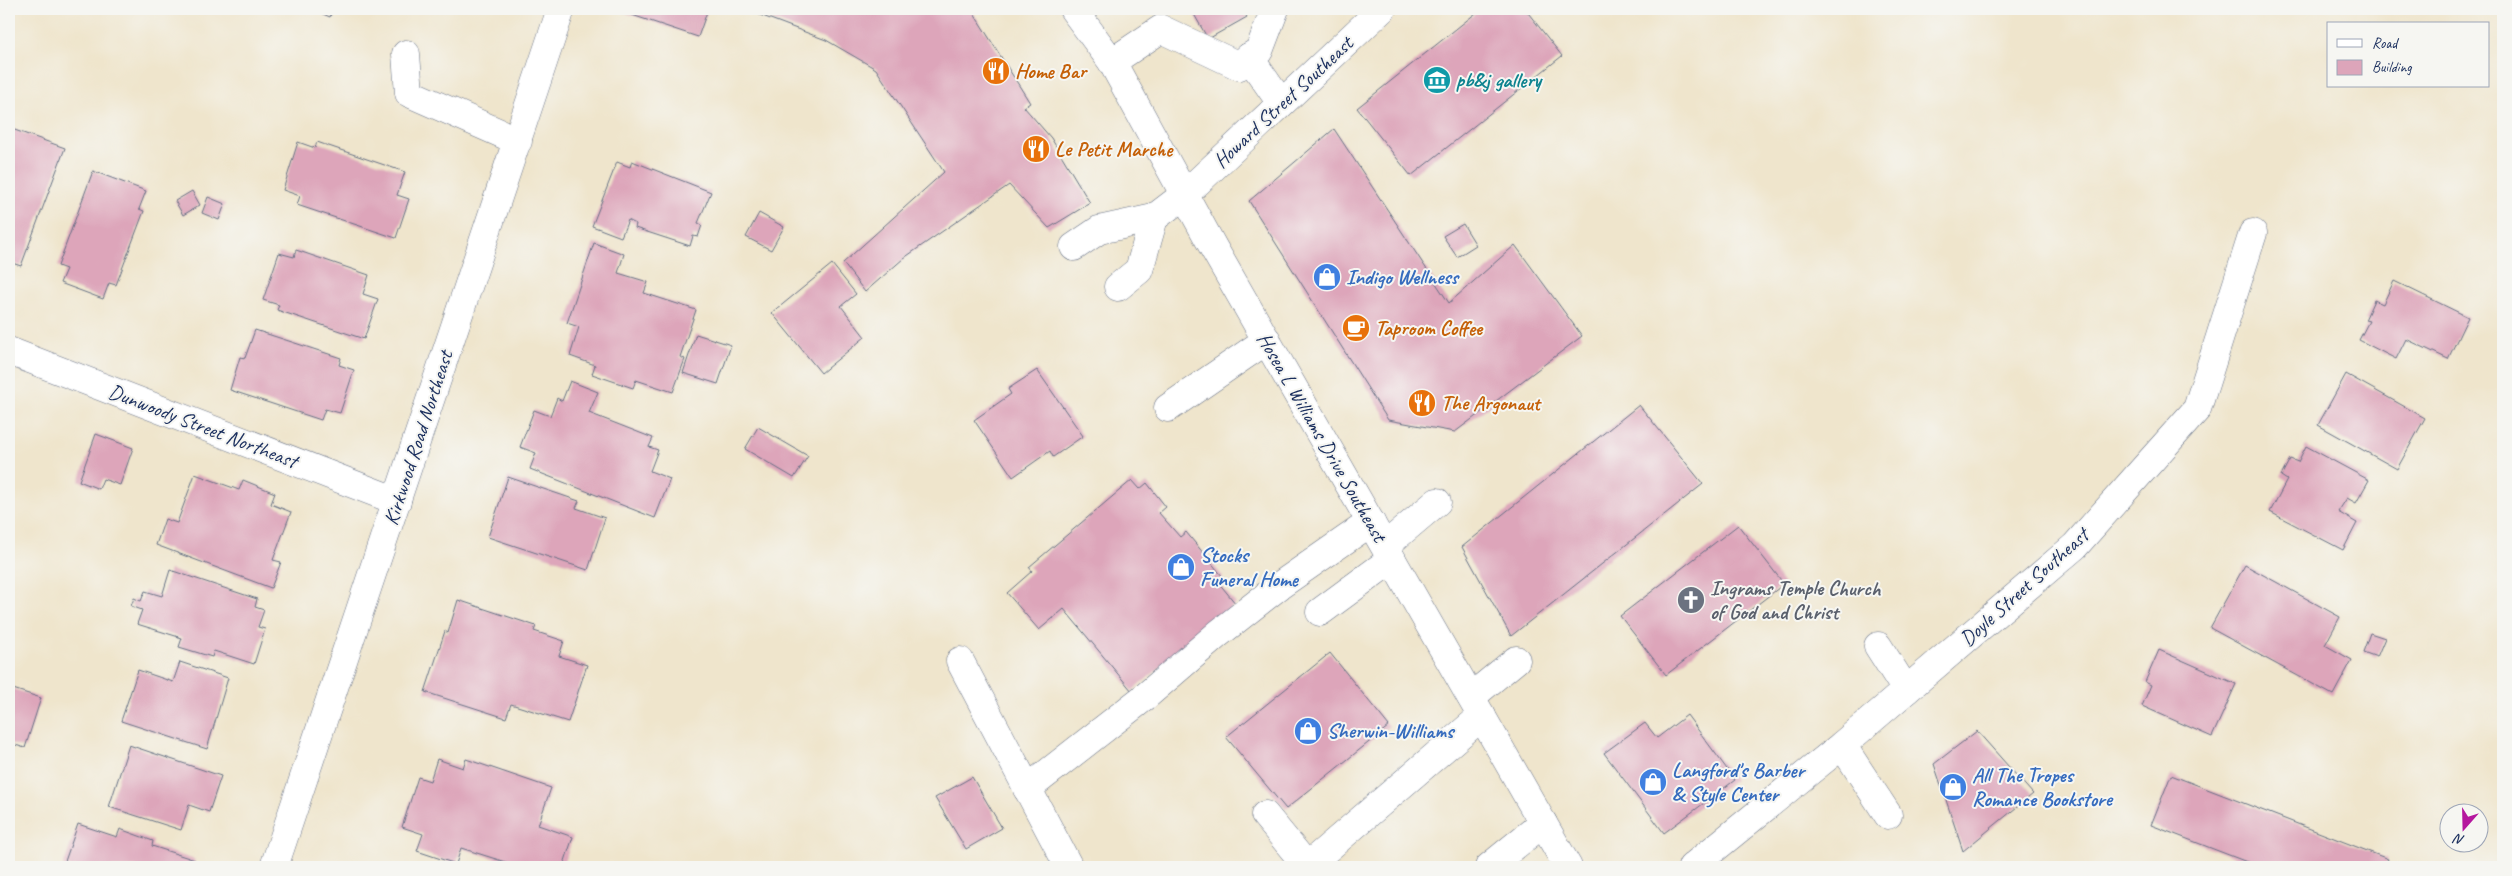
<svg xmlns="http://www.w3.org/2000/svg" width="2512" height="876" viewBox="0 0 2512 876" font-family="Caveat,sans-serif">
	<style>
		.building { fill: #dda5ba }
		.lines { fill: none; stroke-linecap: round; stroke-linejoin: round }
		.minor-casing { stroke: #656f84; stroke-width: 29 }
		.minor { stroke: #fff; stroke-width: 28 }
		.labels { text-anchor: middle; stroke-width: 4; stroke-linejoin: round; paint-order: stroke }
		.food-label { font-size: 21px; font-weight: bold; fill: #c56008; stroke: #f6f6f2; text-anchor: start }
		.culture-label { font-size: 21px; font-weight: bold; fill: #0d838f; stroke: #f6f6f2; text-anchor: start }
		.street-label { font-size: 21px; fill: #1b2f5e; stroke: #f6f6f2 }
		.shop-label { font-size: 21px; font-weight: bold; fill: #366cbe; stroke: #f6f6f2; text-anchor: start }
		.worship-label { font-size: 21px; font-weight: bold; fill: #5b616d; stroke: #f6f6f2; text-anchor: start }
	</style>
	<rect width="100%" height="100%" fill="#f6f6f2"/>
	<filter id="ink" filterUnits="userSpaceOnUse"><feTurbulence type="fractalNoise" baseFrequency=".02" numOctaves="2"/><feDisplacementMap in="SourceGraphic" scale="10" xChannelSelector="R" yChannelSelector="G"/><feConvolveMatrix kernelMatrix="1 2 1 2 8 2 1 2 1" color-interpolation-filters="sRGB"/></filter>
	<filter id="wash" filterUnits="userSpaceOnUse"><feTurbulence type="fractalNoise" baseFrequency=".0096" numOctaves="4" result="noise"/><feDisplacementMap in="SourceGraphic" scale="20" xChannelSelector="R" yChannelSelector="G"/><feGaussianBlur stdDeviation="1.12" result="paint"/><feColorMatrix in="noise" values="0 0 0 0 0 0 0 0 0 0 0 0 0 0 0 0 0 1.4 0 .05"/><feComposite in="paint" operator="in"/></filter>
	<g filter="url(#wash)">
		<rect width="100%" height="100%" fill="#efe5cc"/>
		<g id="blocks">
			<!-- building -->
			<g class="building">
				<polygon points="311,9 333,9 330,17"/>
				<polygon points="614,9 708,9 698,37"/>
				<polygon points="744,9 971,9 1030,103 1024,107 1051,138 1090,203 1049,228 1009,185 904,258 865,292 843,263 944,172 876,69 826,40"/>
				<polygon points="1191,9 1242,9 1247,17 1208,39"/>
				<polygon points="1481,9 1525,9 1562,56 1411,176 1357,108"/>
				<polygon points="9,128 65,148 21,266 9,262"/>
				<polygon points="1334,129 1449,303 1515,245 1582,336 1455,432 1388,420 1249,201"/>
				<polygon points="298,142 315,148 317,142 405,172 397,195 409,199 396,238 297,205 300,196 283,190"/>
				<polygon points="632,161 711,192 698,223 702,225 698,237 693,236 690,246 635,228 636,224 628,220 621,237 592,226 617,162 630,167"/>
				<polygon points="93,171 146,191 139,209 144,211 116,285 109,283 103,299 60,283 66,269 58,266"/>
				<polygon points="192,191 200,205 183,215 175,201"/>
				<polygon points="208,197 225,204 219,220 202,213"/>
				<polygon points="759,213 784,227 771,250 746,237"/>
				<polygon points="1463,224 1476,245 1457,257 1443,236"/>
				<polygon points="594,243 624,254 618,273 648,282 644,293 696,310 680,357 685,359 673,392 636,380 633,388 592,374 595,365 570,356 579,327 567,323"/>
				<polygon points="296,250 369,275 363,294 378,299 364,339 277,310 279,305 263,300 279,253 294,257"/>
				<polygon points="832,264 856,294 841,306 865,337 821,373 772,313"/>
				<polygon points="2394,281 2468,317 2448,359 2406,339 2396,359 2359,340 2369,321 2365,320 2374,300 2383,304"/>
				<polygon points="255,330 341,358 339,365 354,370 340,413 325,409 321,420 230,390 240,357 245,358"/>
				<polygon points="696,334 731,345 718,384 683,373"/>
				<polygon points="1037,370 1083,436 1053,457 1050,451 1013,477 974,420 1011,394 1008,389"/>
				<polygon points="2346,374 2425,418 2397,469 2318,425"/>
				<polygon points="570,381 598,392 589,413 653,438 649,447 658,450 650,471 670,479 655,518 530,469 536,453 520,447 534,410 550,416 557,398 562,401"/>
				<polygon points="1639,405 1703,484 1511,636 1462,547"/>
				<polygon points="758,427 808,456 794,478 745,449"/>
				<polygon points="96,434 133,448 120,485 103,479 99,489 79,481"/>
				<polygon points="2306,446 2369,480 2356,503 2347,498 2338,512 2357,523 2343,550 2270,512 2287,480 2281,476 2290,459 2298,462"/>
				<polygon points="195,474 239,490 243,480 275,493 271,504 291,512 273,560 281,562 271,588 156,545 165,519 177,523"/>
				<polygon points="508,477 579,501 576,508 605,518 588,570 488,537"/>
				<polygon points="1132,480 1140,489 1147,483 1166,507 1159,513 1180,537 1186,532 1223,577 1218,582 1236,604 1132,691 1064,609 1039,630 1007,593 1032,571 1029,567"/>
				<polygon points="1738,525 1784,584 1666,675 1620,616"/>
				<polygon points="2245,565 2340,617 2325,645 2352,660 2333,695 2210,628"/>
				<polygon points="170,570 257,599 255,607 264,610 258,627 265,629 254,664 214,651 212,657 179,647 182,638 137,624 142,610 131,606 134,598 141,601 145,591 162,596"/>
				<polygon points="458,600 536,626 534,631 564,641 559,656 587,665 568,722 511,704 506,718 425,692 445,631 448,633"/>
				<polygon points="2370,633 2385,638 2377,657 2363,652"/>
				<polygon points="2159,650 2236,684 2212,737 2142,706 2151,685 2145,682"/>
				<polygon points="1330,653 1389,726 1286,809 1226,737"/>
				<polygon points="180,662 228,678 207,749 121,721 138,670 173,682"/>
				<polygon points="10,688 41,698 25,748 9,743"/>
				<polygon points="1687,715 1735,780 1664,833 1604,753 1645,723 1657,738"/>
				<polygon points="1977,731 2033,794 1963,851 1934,764"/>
				<polygon points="129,745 221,776 209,812 189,805 181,830 109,807"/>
				<polygon points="437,759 463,768 466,759 551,788 538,825 573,837 563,867 521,867 461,848 456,864 417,851 423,834 402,827 418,777 430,781"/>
				<polygon points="2171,775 2388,859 2385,867 2260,867 2151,825"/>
				<polygon points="972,777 1002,828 966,849 935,798"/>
				<polygon points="78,824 117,837 120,829 153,841 152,846 195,860 192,867 63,867"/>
			</g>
		</g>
	</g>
	<g filter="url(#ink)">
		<use href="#blocks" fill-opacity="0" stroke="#656f84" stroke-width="1"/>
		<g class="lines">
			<defs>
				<g id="minor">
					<polyline points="1073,9 1112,62 1213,247 1568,867"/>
					<polyline points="406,54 409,93 518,141"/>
					<polyline points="1249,57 1259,51 1275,9"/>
					<polyline points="1112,62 1161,29 1239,66 1249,57 1281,103"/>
					<polyline points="1074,247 1099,230 1154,218 1184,195 1382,9"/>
					<polyline points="1118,287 1139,270 1154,218"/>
					<polyline points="9,351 397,501"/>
					<polyline points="1168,408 1267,340"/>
					<polyline points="1385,546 1437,502"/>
					<polyline points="1320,612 1392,559"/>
					<polyline points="1878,646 1906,690"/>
					<polyline points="960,661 1069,867"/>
					<polyline points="1471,697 1516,660"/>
					<polyline points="1842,745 1888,815"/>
					<polyline points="1027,789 1146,696 1218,634 1279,586 1371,522"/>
					<polyline points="1265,815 1307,866"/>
					<polyline points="274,867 561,9"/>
					<polyline points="1306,867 1482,716"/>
					<polyline points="1489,867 1543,823"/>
					<polyline points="1692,867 1842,745 2075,546 2140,473 2197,409 2253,233"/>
				</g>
			</defs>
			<!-- minor casing -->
			<use href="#minor" class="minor-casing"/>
			<!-- minor -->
			<use href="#minor" class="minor"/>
		</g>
	</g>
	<!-- icons -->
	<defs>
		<symbol id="restaurant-disc" viewBox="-11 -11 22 22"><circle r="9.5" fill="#e8710a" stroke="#f6f6f2"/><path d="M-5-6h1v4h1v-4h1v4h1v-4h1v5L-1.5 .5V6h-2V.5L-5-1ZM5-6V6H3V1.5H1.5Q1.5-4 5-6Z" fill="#fff"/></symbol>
		<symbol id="museum-disc" viewBox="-11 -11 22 22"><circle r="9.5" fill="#0f9aa8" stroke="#f6f6f2"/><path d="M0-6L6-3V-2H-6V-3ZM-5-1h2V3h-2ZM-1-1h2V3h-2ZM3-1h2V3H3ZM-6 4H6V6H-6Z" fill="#fff"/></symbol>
		<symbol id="shop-disc" viewBox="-11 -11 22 22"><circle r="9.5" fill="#3f7fe0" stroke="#f6f6f2"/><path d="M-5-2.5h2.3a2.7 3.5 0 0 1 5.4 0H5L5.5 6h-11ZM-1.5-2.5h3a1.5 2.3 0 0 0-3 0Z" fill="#fff"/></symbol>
		<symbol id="cafe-disc" viewBox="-11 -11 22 22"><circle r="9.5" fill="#e8710a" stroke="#f6f6f2"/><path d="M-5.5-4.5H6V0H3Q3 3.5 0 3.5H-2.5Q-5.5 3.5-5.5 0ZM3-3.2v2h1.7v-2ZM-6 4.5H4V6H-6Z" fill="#fff"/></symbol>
		<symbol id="church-disc" viewBox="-11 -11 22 22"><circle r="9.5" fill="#6b7280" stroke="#f6f6f2"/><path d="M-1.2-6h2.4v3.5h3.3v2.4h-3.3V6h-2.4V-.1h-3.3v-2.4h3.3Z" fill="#fff"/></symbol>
	</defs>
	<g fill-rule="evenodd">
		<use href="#restaurant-disc" x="980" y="55" width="32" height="32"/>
		<use href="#museum-disc" x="1421" y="64" width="32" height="32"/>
		<use href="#restaurant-disc" x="1020" y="133" width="32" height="32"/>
		<use href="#shop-disc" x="1311" y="261" width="32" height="32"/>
		<use href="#cafe-disc" x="1340" y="312" width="32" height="32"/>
		<use href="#restaurant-disc" x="1406" y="387" width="32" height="32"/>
		<use href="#shop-disc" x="1165" y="551" width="32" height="32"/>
		<use href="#church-disc" x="1675" y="584" width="32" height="32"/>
		<use href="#shop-disc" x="1292" y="715" width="32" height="32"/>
		<use href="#shop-disc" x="1637" y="766" width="32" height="32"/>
		<use href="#shop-disc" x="1937" y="771" width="32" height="32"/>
	</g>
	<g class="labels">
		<!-- food labels -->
		<g class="food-label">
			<text x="1015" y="78">Home Bar</text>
			<text x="1055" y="156">Le Petit Marche</text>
			<text x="1375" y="335">Taproom Coffee</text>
			<text x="1441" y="410">The Argonaut</text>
		</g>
		<!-- culture labels -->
		<g class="culture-label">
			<text x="1456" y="87">pb&amp;j gallery</text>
		</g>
		<!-- street labels -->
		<g class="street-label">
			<text transform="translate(1283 102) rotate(-43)" y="7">Howard Street Southeast</text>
			<text transform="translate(203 426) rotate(21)" y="7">Dunwoody Street Northeast</text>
			<text transform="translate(1322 437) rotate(60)" y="7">Hosea L Williams Drive Southeast</text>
			<text transform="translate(418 438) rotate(-72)" y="7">Kirkwood Road Northeast</text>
			<text transform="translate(2024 587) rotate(-42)" y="7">Doyle Street Southeast</text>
		</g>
		<!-- shop labels -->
		<g class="shop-label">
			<text x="1346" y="284">Indigo Wellness</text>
			<text x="1200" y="562">Stocks<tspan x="1200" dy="24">Funeral Home</tspan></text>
			<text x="1327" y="738">Sherwin-Williams</text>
			<text x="1672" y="777">Langford's Barber<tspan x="1672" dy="24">&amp; Style Center</tspan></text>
			<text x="1972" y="782">All The Tropes<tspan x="1972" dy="24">Romance Bookstore</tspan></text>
		</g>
		<!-- worship labels -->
		<g class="worship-label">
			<text x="1710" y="595">Ingrams Temple Church<tspan x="1710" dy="24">of God and Christ</tspan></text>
		</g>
	</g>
	<!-- margin -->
	<rect width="2512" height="876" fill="none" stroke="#f6f6f2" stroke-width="30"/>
	<!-- legend -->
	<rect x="2327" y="22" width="162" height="65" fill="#f6f6f2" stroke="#9ea6b7"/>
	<rect x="2337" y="39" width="25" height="8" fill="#ffffff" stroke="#9ea6b7"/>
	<text x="2372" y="48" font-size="15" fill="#1b2f5e">Road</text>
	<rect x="2337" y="60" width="25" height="15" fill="#dda5ba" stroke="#9ea6b7"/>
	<text x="2372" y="72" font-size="15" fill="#1b2f5e">Building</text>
	<!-- north arrow -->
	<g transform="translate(2464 828) rotate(200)"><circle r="24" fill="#f6f6f2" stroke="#9ea6b7"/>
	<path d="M0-4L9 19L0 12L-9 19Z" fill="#b5179e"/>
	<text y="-8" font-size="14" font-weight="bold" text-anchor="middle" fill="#1b2f5e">N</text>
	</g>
</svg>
